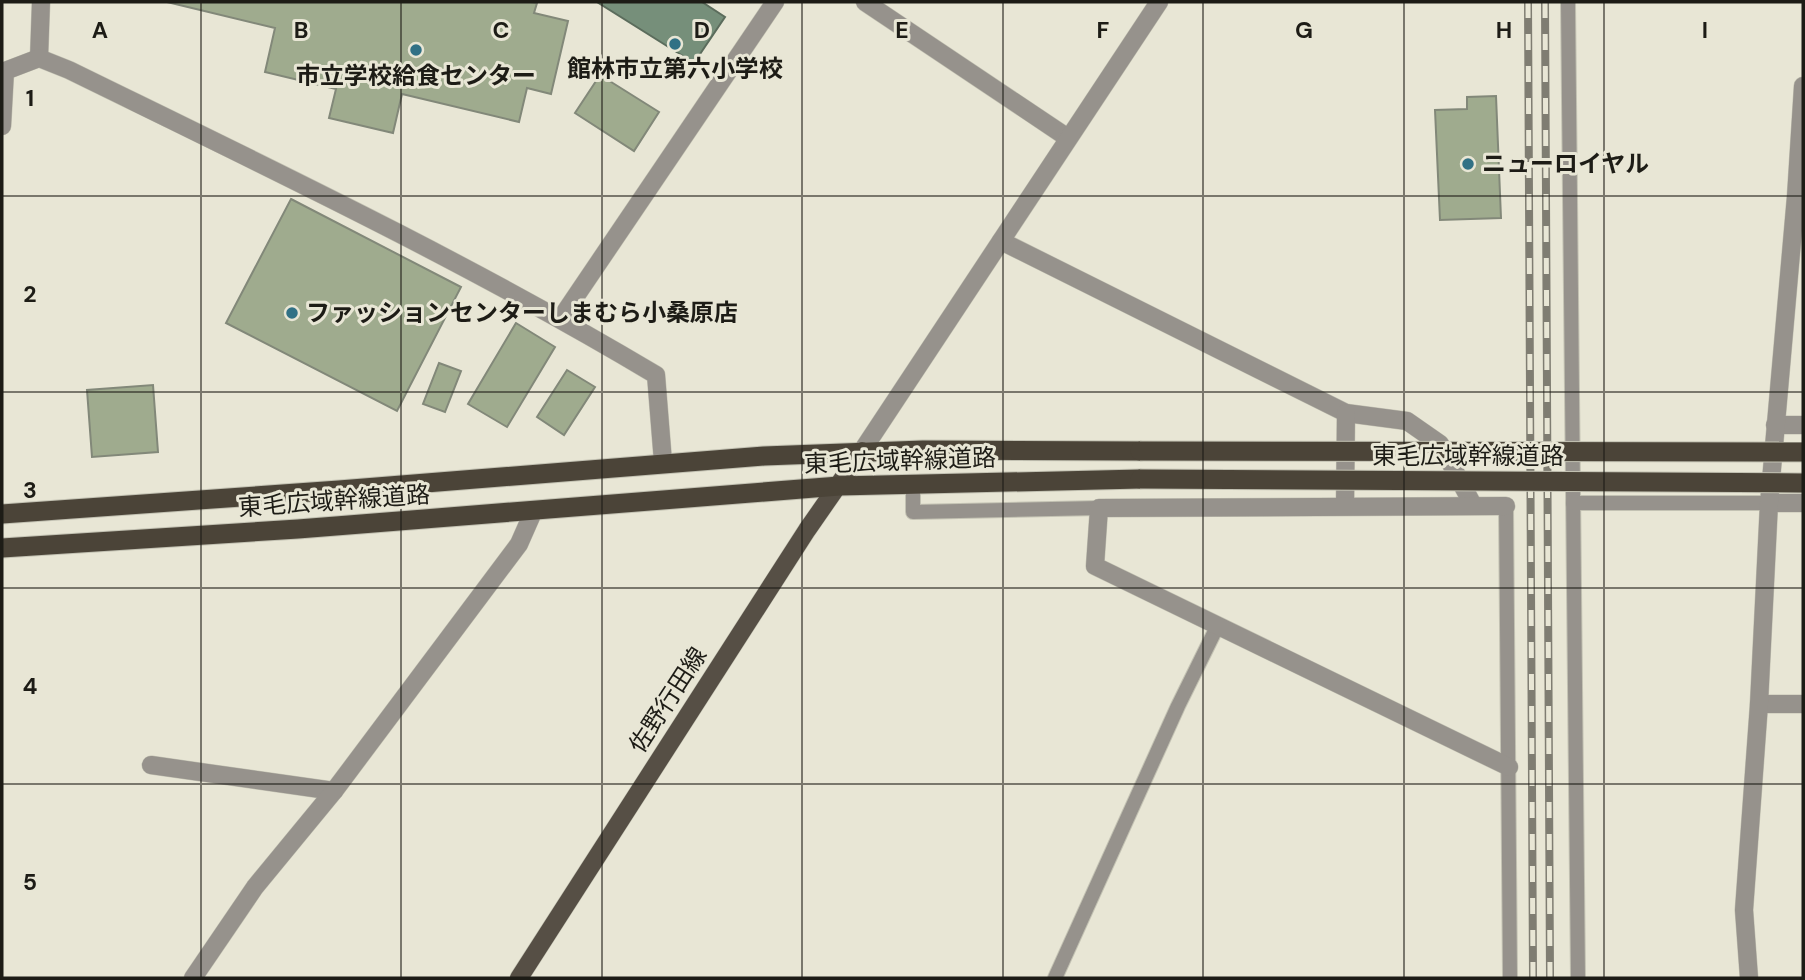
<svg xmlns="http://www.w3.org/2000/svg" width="1805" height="980" viewBox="0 0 1805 980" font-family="'DM Sans','Noto Sans JP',sans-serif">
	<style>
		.water { fill: #768f7a; stroke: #5b6c5c; stroke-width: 2 }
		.building { fill: #9fab8e; stroke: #828879; stroke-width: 2 }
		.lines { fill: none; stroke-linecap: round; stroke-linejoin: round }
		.service-casing { stroke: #c3c2b3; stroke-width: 16 }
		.minor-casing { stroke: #c3c2b3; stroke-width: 19 }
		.tertiary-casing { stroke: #c3c2b3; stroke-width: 19 }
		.primary-casing { stroke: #c3c2b3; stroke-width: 19 }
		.trunk-casing { stroke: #c3c2b3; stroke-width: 21 }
		.service { stroke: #96928c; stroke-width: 14 }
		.minor { stroke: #96928c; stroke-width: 18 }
		.tertiary { stroke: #96928c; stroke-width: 18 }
		.primary { stroke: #564f45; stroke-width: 18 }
		.trunk { stroke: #4b4438; stroke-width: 19 }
		.rail-casing { stroke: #7f7d72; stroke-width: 8 }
		.rail { stroke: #e8e6d5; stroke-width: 5; stroke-dasharray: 16; stroke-linecap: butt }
		.trunk-bridge-casing { stroke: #c3c2b3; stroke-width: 21; stroke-linecap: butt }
		.trunk-bridge { stroke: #4b4438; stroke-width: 19 }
		.grid { fill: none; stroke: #1d1c16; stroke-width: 2; stroke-opacity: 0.55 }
		.poi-dot { fill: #317185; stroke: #e8e6d5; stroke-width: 2.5 }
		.labels { text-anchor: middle; stroke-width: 6; stroke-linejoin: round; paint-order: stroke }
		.poi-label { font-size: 24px; font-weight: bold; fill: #1d1c16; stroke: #e8e6d5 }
		.street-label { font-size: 24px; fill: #1d1c16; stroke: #e8e6d5 }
		.grid-label { font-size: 23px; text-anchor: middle; font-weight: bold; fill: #1d1c16; stroke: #e8e6d5; stroke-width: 6; stroke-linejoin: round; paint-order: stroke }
	</style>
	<rect width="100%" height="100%" fill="#e8e6d5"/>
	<!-- water -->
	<polygon class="water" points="597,2 702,2 725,17 694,63"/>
	<!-- building -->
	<g class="building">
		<polygon points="167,2 530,2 537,3 534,13 568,21 551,94 527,88 519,122 402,94 393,133 329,118 336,89 265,72 275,28"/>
		<polygon points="600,75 659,112 634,151 575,113"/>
		<polygon points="1496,96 1501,218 1440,220 1435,110 1467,109 1467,97"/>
		<polygon points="291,199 461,287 397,411 226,323"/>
		<polygon points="516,323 555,347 507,427 468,404"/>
		<polygon points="439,363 461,371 445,412 423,404"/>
		<polygon points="567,370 595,387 564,435 537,417"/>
		<polygon points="153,385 158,452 92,457 87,390"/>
	</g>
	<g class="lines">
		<defs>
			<g id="service">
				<polyline points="1568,2 1578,978"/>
				<polyline points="913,483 913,512 1099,508"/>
				<polyline points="1573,503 1769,503"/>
				<polyline points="1506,506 1510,978"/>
				<polyline points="1055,978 1178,706 1218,625"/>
			</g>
			<g id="minor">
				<polyline points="865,2 1068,138"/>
				<polyline points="39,58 41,2"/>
				<path d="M 2,126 L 5,71 L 39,58 L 69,70 C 267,167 467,262 656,375 L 663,462"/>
				<polyline points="1001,241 1346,413 1407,421 1440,444 1473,505"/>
				<polyline points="561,318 775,2"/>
				<polyline points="1775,425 1803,425"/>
				<polyline points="1769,503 1803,503"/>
				<polyline points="1345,506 1346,413"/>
				<polyline points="1506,506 1099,508 1095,566 1509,767"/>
				<polyline points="1759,704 1803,704"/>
				<polyline points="151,765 334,791"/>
				<polyline points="193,978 255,887 334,791 519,544 534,510"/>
				<polyline points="1749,978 1744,910 1759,704 1769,503 1796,196 1803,86"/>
			</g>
			<polyline id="tertiary" points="862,451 1159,2"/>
			<polyline id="primary" points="519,978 807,530 862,451"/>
			<g id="trunk">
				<polyline points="2,514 339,490 764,456 923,450 1140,451"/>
				<polyline points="2,548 298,529 839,486 1140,479"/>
			</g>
		</defs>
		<!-- service casing -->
		<use href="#service" class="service-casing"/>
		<!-- minor casing -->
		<use href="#minor" class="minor-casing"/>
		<!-- tertiary casing -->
		<use href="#tertiary" class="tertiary-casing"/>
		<!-- primary casing -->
		<use href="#primary" class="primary-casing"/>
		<!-- trunk casing -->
		<use href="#trunk" class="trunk-casing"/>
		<!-- service -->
		<use href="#service" class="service"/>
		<!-- minor -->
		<use href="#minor" class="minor"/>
		<!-- tertiary -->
		<use href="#tertiary" class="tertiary"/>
		<!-- primary -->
		<use href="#primary" class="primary"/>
		<!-- trunk -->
		<use href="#trunk" class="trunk"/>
		<defs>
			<g id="rail">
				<polyline points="1528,2 1533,978"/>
				<polyline points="1545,2 1550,978"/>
			</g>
		</defs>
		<!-- rail casing -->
		<use href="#rail" class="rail-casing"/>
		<!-- rail -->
		<use href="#rail" class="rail"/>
		<defs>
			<g id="trunk-bridge">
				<polyline points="1140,451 1803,452"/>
				<polyline points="1140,479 1803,483"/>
			</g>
		</defs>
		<!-- trunk-bridge casing -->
		<use href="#trunk-bridge" class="trunk-bridge-casing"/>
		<!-- trunk-bridge -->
		<use href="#trunk-bridge" class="trunk-bridge"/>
	</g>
	<!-- grid -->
	<path class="grid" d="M 201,2 L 201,978M 401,2 L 401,978M 602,2 L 602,978M 802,2 L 802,978M 1003,2 L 1003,978M 1203,2 L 1203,978M 1404,2 L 1404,978M 1604,2 L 1604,978M 2,196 L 1803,196M 2,392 L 1803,392M 2,588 L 1803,588M 2,784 L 1803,784"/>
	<!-- markers -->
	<g class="poi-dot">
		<circle cx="675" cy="44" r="7"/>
		<circle cx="416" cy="50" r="7"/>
		<circle cx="1468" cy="164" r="7"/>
		<circle cx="292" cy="313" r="7"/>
	</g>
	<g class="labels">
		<!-- poi labels -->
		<g class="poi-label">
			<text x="675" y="77">館林市立第六小学校</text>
			<text x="416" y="84">市立学校給食センター</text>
			<text x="1482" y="172" text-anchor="start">ニューロイヤル</text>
			<text x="306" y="321" text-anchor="start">ファッションセンターしまむら小桑原店</text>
		</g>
		<!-- street labels -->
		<g class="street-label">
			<text x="1468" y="464">東毛広域幹線道路</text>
			<text transform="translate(900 461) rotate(-2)" y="8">東毛広域幹線道路</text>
			<text transform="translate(334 501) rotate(-4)" y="8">東毛広域幹線道路</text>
			<text transform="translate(668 700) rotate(-57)" y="8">佐野行田線</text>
		</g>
	</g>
	<g class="grid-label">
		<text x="100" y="38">A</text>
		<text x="301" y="38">B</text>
		<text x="501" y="38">C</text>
		<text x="702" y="38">D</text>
		<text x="902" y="38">E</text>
		<text x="1103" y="38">F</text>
		<text x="1304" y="38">G</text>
		<text x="1504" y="38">H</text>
		<text x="1705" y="38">I</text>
		<text x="30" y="106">1</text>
		<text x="30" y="302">2</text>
		<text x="30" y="498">3</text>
		<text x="30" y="694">4</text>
		<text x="30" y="890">5</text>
	</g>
	<!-- border -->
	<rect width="1805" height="980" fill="none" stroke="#1d1c16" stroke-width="7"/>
</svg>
